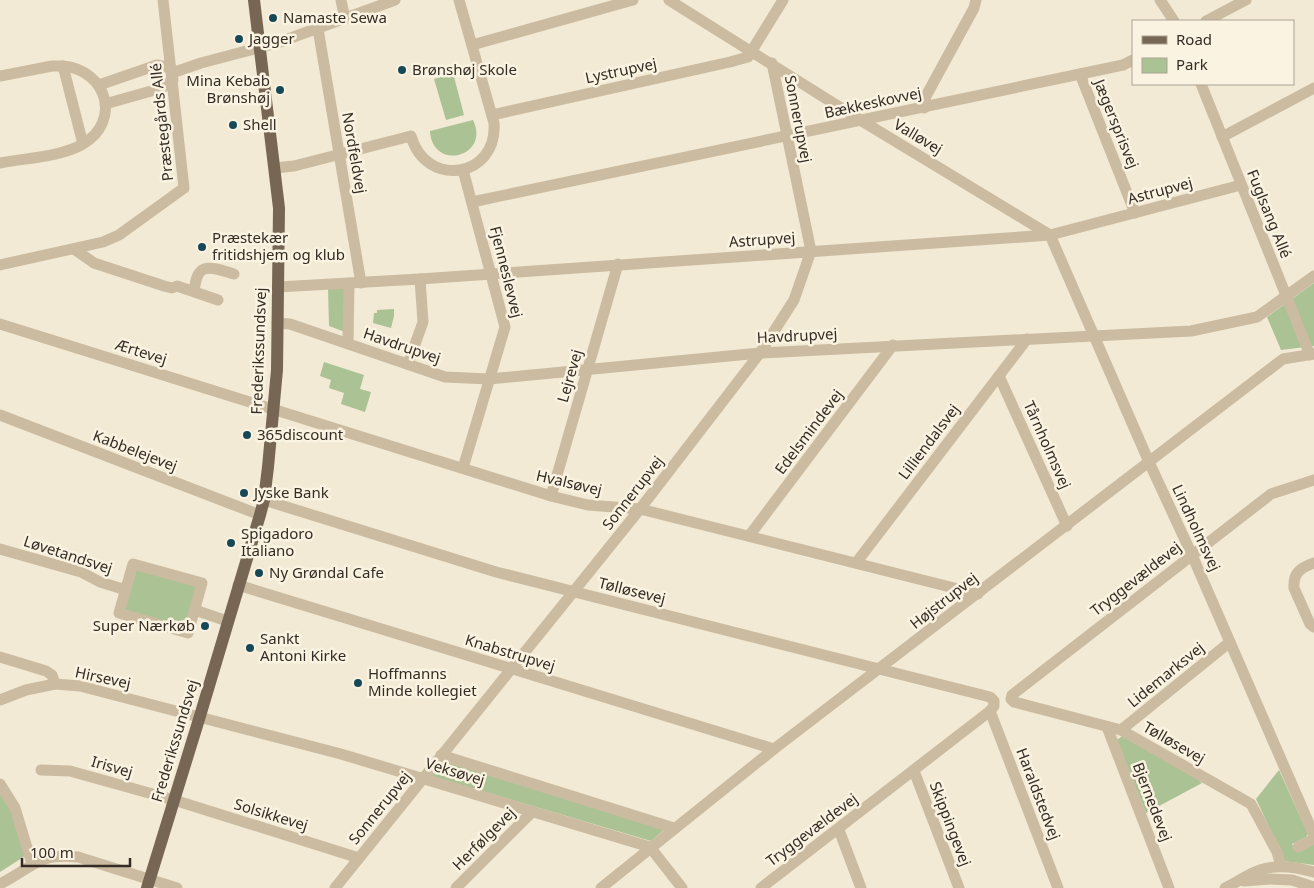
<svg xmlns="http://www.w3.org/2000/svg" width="1314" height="888" viewBox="0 0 1314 888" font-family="'Noto Sans',sans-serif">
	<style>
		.green { fill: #aac294 }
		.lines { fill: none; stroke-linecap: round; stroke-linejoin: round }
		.minor { stroke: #cbbba0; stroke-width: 11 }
		.major { stroke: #776653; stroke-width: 12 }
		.poi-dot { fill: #174858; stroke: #faf3e1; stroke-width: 2 }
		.labels { text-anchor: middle; stroke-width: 5; stroke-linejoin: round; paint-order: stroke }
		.poi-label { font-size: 15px; fill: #342c24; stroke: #faf3e1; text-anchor: start }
		.street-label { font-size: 15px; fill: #342c24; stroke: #faf3e1 }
	</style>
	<rect width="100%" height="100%" fill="#f2ead4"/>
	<!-- green -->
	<g class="green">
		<polygon points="453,73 464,115 446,120 434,79"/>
		<path d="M 473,120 C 491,157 432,172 430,131 Z"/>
		<polygon points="1314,283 1314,346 1281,350 1267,317"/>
		<polygon points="328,288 346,288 345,332 329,326"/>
		<polygon points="394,309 394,316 391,328 373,323 374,313 377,313 377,310"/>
		<polygon points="324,362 364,375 360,389 371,392 365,412 341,404 344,393 329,388 331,380 320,376"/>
		<polygon points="136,569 198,584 184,630 123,611"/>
		<polygon points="1122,736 1193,776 1202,783 1146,813 1117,740"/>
		<polygon points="442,761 665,829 651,841 431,776"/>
		<polygon points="1279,770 1308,834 1306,837 1292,844 1296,851 1314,842 1314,865 1283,861 1281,852 1256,799"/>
		<polygon points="0,791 12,811 25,856 0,872"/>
	</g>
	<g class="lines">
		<!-- minor -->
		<g class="minor">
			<polyline points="341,0 345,19"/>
			<polyline points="669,0 857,118 1050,235 1149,462 1192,555 1314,835"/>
			<polyline points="1160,0 1174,21"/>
			<polyline points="1206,21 1246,0"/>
			<polyline points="318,29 361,283"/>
			<polyline points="472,45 633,0"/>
			<polyline points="172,73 201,63 277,43 395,0"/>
			<polyline points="1080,74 1135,213"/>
			<polyline points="0,76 52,66 63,66"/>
			<polyline points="1201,84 1310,355"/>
			<polyline points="99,85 157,65 171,68"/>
			<polyline points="105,104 162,88 173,80"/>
			<polyline points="924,108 926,96 974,8 976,0"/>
			<polyline points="492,115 730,62 748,57 783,0"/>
			<polyline points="1222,137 1314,88"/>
			<path d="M 0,163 C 25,158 61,157 83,144 C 122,121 107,70 63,66 L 83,144"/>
			<path d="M 275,168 L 294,166 L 411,136 C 426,189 498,178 494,123 L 459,0"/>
			<polyline points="472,202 1080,74 1123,65 1133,60"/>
			<polyline points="74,249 94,263 164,286 172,288 177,286 218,300"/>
			<polyline points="0,265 103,242 119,235 184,188 163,0"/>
			<polyline points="278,287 420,279 1050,235 1241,185"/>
			<path d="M 194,291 C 195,285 196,275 201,271 C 208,264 226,272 234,274"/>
			<polyline points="277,323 290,324 445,377 489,379 760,353 1191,331 1257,317 1314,276"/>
			<polyline points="0,324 551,496 588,505 640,509 978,594"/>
			<polyline points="348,343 349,283"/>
			<polyline points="408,364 423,322 420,279"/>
			<polyline points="999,376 1067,526"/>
			<polyline points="0,415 260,515"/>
			<polyline points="463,468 505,327 463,170"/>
			<polyline points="551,496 618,264"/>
			<polyline points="264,500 496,572 990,697 994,701 994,706 990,711 761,888"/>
			<polyline points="749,536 893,345"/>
			<polyline points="0,549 81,572 100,582 126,590"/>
			<polyline points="856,563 1027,339"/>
			<path d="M 1314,563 C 1300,568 1293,573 1294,588 L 1310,624 L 1314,627"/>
			<polygon points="133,564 202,583 188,633 119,613"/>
			<polyline points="238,585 774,749"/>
			<polyline points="195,610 227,621"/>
			<polyline points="0,657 46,671 52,675 55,684"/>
			<polyline points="0,700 26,690 55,684 80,686 341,754 650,847 682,888"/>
			<polyline points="990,711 1058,888"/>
			<polyline points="1107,727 1169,888"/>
			<polyline points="1121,730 1230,642"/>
			<polyline points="441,755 674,828"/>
			<polyline points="41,770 70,771 174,800 359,858"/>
			<polyline points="914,771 959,888"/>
			<polyline points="0,784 15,808 32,864"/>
			<polyline points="839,830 861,888"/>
			<polyline points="1298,847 1314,839"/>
			<polyline points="1281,866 1277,852 1251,804 1121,730 1014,702 1011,699 1012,695 1271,494 1314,480"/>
			<polyline points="1244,881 1270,879 1292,880 1314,887"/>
			<path d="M 0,884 C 34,867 36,853 78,857 L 177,888"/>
			<polyline points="335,888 640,509 760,353 794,300 811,251 772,63"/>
			<polyline points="456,888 533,811"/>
			<polyline points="601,888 774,749 1283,359 1314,354"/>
			<path d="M 1225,888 C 1236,883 1248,874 1260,870 C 1277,864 1297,867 1314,872"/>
		</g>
		<!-- major -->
		<polyline class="major" points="147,888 200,716 260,515 264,500 268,467 277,370 279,208 254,0"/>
	</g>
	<!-- markers -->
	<g class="poi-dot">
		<circle cx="273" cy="18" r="5"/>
		<circle cx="239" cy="39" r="5"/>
		<circle cx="402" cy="70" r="5"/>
		<circle cx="280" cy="90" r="5"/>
		<circle cx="233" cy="125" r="5"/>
		<circle cx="202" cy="247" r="5"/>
		<circle cx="247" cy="435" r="5"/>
		<circle cx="244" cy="493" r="5"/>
		<circle cx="231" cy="543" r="5"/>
		<circle cx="259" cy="573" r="5"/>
		<circle cx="205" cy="626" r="5"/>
		<circle cx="250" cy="648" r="5"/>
		<circle cx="358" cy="683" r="5"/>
	</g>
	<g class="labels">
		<!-- poi labels -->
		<g class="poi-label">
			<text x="283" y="23">Namaste Sewa</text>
			<text x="249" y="44">Jagger</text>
			<text x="412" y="75">Brønshøj Skole</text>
			<text x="270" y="86" text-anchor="end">Mina Kebab<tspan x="270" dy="17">Brønshøj</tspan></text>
			<text x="243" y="130">Shell</text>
			<text x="212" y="243">Præstekær<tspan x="212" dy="17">fritidshjem og klub</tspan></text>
			<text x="257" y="440">365discount</text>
			<text x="254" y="498">Jyske Bank</text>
			<text x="241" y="539">Spigadoro<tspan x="241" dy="17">Italiano</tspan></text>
			<text x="269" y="578">Ny Grøndal Cafe</text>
			<text x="195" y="631" text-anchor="end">Super Nærkøb</text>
			<text x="260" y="644">Sankt<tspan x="260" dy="17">Antoni Kirke</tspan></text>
			<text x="368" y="679">Hoffmanns<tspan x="368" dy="17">Minde kollegiet</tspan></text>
		</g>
		<!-- street labels -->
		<g class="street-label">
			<text transform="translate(621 71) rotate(-12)" y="5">Lystrupvej</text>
			<text transform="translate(873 103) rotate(-12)" y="5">Bækkeskovvej</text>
			<text transform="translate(798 119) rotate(79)" y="5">Sonnerupvej</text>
			<text transform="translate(162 122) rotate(-96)" y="5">Præstegårds Allé</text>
			<text transform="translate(1116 124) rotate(68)" y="5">Jægersprisvej</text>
			<text transform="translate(918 137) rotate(31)" y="5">Valløvej</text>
			<text transform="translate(354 153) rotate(80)" y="5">Nordfeldvej</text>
			<text transform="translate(1160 191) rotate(-15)" y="5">Astrupvej</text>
			<text transform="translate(1269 214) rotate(68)" y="5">Fuglsang Allé</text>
			<text transform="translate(762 240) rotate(-4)" y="5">Astrupvej</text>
			<text transform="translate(506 272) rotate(76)" y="5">Fjenneslevvej</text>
			<text transform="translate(797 336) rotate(-3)" y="5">Havdrupvej</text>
			<text transform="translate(402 346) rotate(19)" y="5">Havdrupvej</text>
			<text transform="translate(259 351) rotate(-88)" y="5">Frederikssundsvej</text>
			<text transform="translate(141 352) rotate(17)" y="5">Ærtevej</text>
			<text transform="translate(570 376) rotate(-74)" y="5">Lejrevej</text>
			<text transform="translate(809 432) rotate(-53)" y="5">Edelsmindevej</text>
			<text transform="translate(929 442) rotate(-53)" y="5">Lilliendalsvej</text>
			<text transform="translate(1047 445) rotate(66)" y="5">Tårnholmsvej</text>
			<text transform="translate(135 451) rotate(21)" y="5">Kabbelejevej</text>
			<text transform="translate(569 483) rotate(13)" y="5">Hvalsøvej</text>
			<text transform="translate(633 493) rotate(-52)" y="5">Sonnerupvej</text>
			<text transform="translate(1196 528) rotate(65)" y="5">Lindholmsvej</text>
			<text transform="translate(68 555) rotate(18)" y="5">Løvetandsvej</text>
			<text transform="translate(1136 579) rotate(-38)" y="5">Tryggevældevej</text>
			<text transform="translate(632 591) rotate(14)" y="5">Tølløsevej</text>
			<text transform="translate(944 601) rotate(-38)" y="5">Højstrupvej</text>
			<text transform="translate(510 653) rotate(17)" y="5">Knabstrupvej</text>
			<text transform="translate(1166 675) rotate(-39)" y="5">Lidemarksvej</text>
			<text transform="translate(103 678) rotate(12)" y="5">Hirsevej</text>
			<text transform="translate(175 741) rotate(-73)" y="5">Frederikssundsvej</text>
			<text transform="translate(1174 743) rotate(30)" y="5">Tølløsevej</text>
			<text transform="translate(112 767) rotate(16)" y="5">Irisvej</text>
			<text transform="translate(455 772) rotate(17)" y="5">Veksøvej</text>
			<text transform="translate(1038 794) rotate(69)" y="5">Haraldstedvej</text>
			<text transform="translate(1152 802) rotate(69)" y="5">Bjernedevej</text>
			<text transform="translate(380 808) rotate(-51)" y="5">Sonnerupvej</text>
			<text transform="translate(271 815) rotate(17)" y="5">Solsikkevej</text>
			<text transform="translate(950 824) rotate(69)" y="5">Skippingevej</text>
			<text transform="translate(812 830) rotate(-37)" y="5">Tryggevældevej</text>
			<text transform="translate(484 839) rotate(-45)" y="5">Herfølgevej</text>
		</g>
	</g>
	<!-- legend -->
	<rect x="1132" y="20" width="162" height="65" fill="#faf3e1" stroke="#aba395"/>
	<rect x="1142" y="36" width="25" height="8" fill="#776653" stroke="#aba395"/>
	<text x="1176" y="45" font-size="15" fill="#342c24">Road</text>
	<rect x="1142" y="58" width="25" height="15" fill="#aac294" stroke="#aba395"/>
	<text x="1176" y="70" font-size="15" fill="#342c24">Park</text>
	<!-- scale -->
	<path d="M22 858v8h108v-8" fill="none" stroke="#342c24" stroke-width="2.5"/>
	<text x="30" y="858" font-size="15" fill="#342c24" stroke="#faf3e1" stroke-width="4" paint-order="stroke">100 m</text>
</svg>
